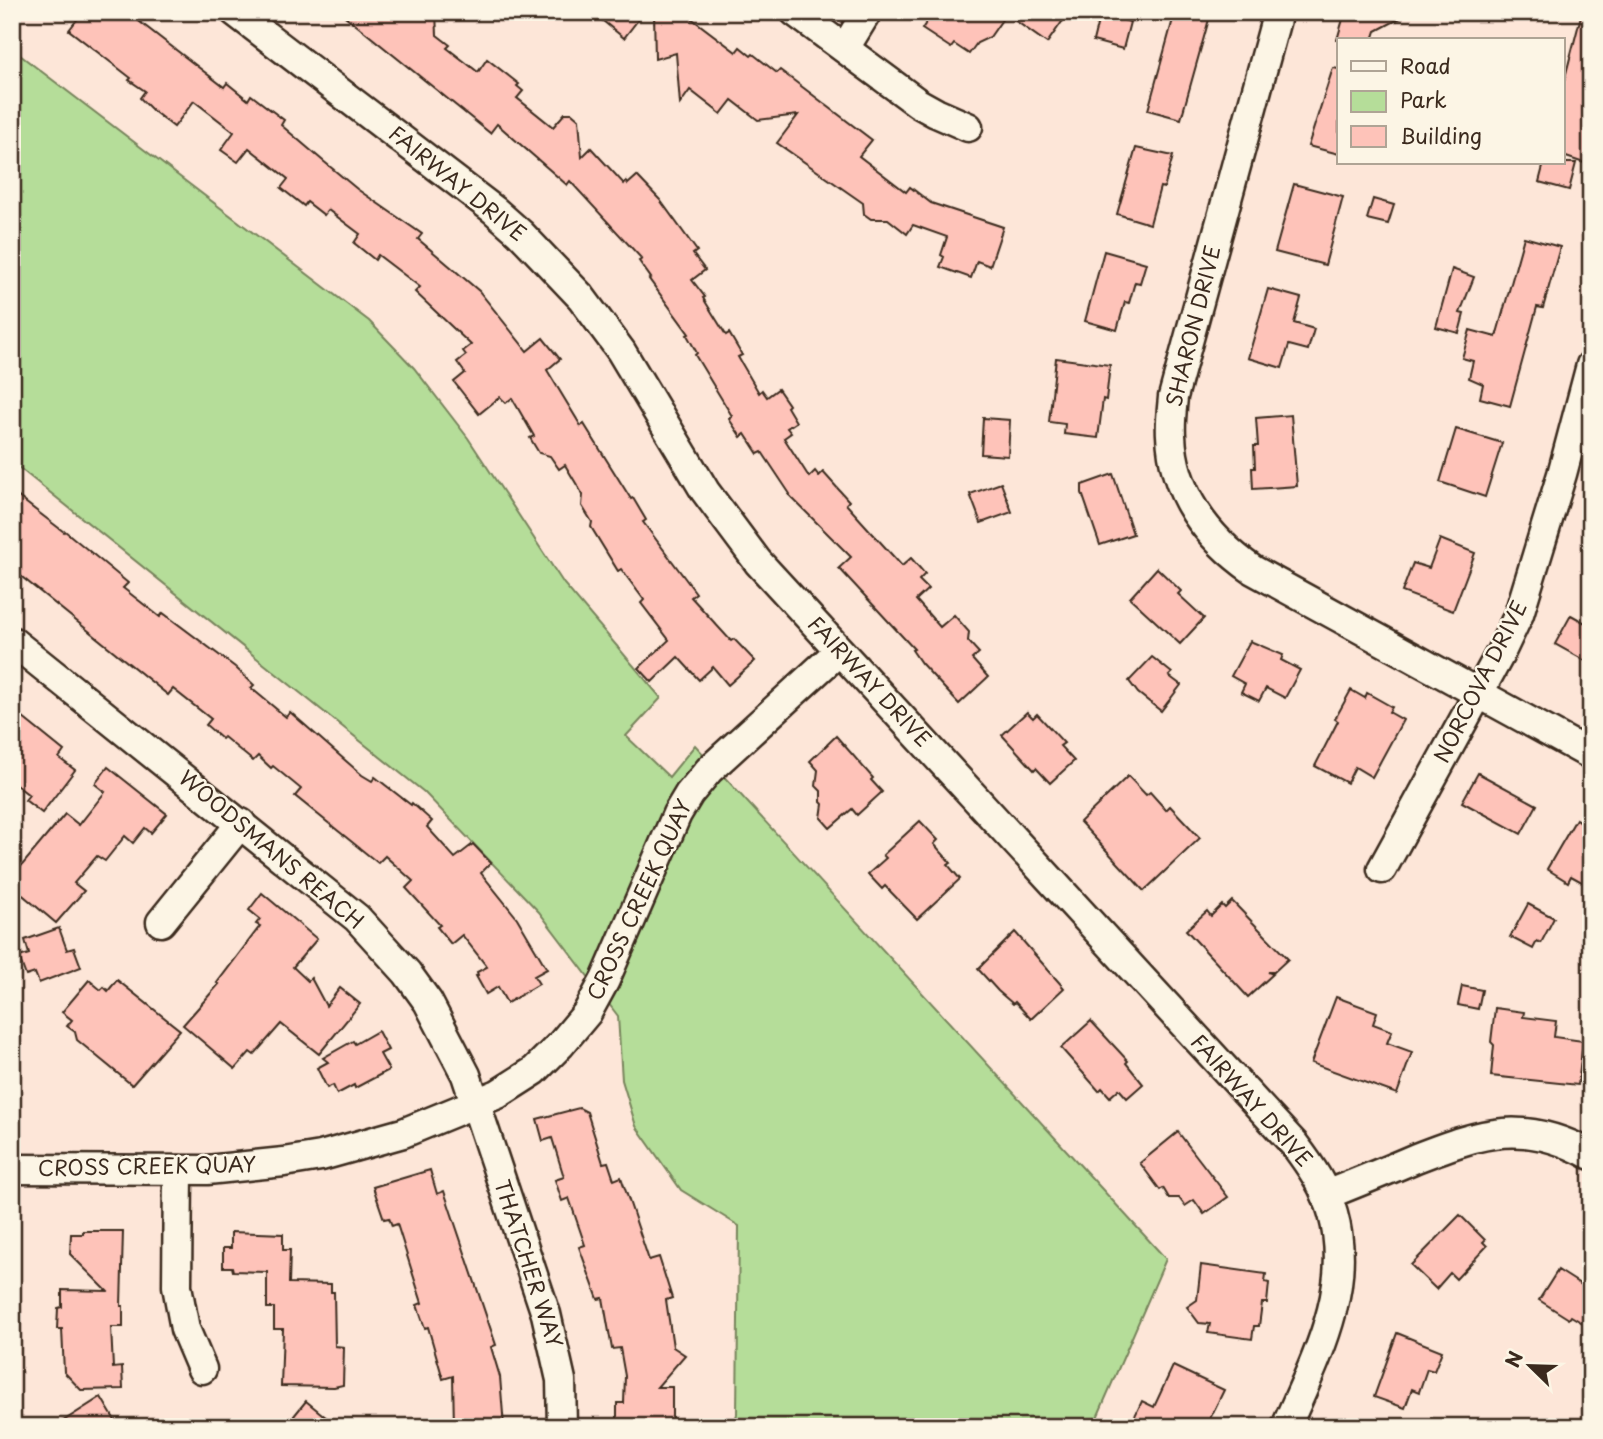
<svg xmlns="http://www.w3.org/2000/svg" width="1603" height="1439" viewBox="0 0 1603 1439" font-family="'Playpen Sans',sans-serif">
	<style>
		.green { fill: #b5dd99; stroke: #78845c; stroke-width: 2 }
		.building { fill: #fec3b9; stroke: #3b2a1e; stroke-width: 2 }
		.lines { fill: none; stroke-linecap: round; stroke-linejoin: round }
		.street-casing { stroke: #3b2a1e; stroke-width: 33 }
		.street { stroke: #fcf5e5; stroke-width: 28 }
		.labels { text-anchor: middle; stroke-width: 5; stroke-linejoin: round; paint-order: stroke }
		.street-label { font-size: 21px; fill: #3b2a1e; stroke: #fcf5e5 }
	</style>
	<rect width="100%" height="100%" fill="#fde6d8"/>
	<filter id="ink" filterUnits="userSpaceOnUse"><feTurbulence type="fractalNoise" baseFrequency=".0143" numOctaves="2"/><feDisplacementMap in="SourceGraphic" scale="14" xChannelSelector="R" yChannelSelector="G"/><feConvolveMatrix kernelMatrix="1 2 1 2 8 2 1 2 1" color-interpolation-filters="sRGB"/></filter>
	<g filter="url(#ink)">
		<!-- green -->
		<polygon class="green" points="12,49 369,321 414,368 468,438 564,584 661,698 626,736 669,777 695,745 1166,1259 1093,1427 733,1427 737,1414 739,1226 681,1190 636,1126 622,1080 618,1016 539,912 424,792 12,462"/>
		<!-- building -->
		<g class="building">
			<polygon points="83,12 127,12 224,87 227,83 248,100 251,95 284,120 281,125 322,160 357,189 422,234 418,239 479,291 527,351 543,338 560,359 547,370 581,426 584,424 631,499 633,498 646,520 643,522 696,593 691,597 731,641 734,639 755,661 728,685 713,667 699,680 678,657 652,682 639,668 669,640 641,603 644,600 621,569 618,571 591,527 592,522 582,506 583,495 565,465 559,469 550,456 539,453 530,438 534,436 512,398 506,403 500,397 479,414 454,382 465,373 457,362 466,355 463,351 471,345 415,292 420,287 378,255 375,260 354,243 360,234 328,210 324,215 307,202 304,206 281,188 288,179 249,148 238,162 221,150 234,132 194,101 174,127 152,110 140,98 145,91 129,80 131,78 69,30"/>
			<polygon points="340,12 436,12 437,35 450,45 447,48 478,72 487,59 519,84 517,86 523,91 517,98 553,127 565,113 572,113 579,119 582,157 591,148 624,184 626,181 628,184 637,176 660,200 697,251 693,254 705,270 692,280 705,297 703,298 726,335 729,333 742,355 738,357 759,393 762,390 767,397 778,389 789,405 787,407 796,422 787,428 791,433 784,438 809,477 815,471 819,476 823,472 849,501 846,504 902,566 911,558 925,574 919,580 928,589 916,600 940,627 954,615 969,632 968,641 979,653 972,659 988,677 959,704 921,663 912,650 914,649 839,568 851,557 789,495 790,494 762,452 758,454 745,434 741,437 729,419 732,416 695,355 697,353 687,335 689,334 649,279 651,278 639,261 642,259 570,181 567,185 497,124 490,133"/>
			<polygon points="592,12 644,12 624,38"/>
			<polygon points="654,12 683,12 736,52 740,47 751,56 753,54 777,73 780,70 872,140 859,156 906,192 910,187 931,203 1003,227 990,266 977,261 971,278 940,267 944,257 941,255 947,237 913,225 907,234 888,219 871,219 864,214 863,203 777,143 798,115 758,120 732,100 721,114 690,90 680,104 676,53 655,59"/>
			<polygon points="933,12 1054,12 1064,19 1047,43 1006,14 990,37 977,43 969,54 954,44 951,48 922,29"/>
			<polygon points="1175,12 1211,12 1181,119 1148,110"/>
			<polygon points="1345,12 1412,12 1376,31 1373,40 1337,40"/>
			<polygon points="1582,12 1591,12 1591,137 1584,163 1563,156 1563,85"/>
			<polygon points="1100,13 1130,22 1123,49 1093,41"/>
			<polygon points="1333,68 1339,69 1339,154 1308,146"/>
			<polygon points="1136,148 1173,156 1164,188 1160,187 1150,224 1117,214"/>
			<polygon points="1544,163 1576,163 1569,190 1539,182"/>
			<polygon points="1294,184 1343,197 1325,265 1275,252"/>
			<polygon points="1373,199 1394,205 1388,224 1367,219"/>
			<polygon points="1524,237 1560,247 1543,308 1537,307 1510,406 1480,398 1483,384 1469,378 1473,361 1462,358 1470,330 1496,337"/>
			<polygon points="1104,251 1146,263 1140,283 1135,282 1129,303 1125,302 1117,330 1085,321"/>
			<polygon points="1452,269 1474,277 1460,313 1464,314 1459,333 1436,327"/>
			<polygon points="1268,289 1301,298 1294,323 1314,329 1308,350 1289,345 1282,368 1248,358"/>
			<polygon points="1056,358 1110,365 1106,400 1103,399 1098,438 1064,434 1065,424 1049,422"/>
			<polygon points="1291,415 1297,486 1253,489 1252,468 1255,468 1254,446 1258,446 1256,418"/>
			<polygon points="983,418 1010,420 1008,456 981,454"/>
			<polygon points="1456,429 1502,443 1485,497 1440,482"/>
			<polygon points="1113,474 1133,534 1100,545 1082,493 1082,485"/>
			<polygon points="1001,483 1012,512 981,523 970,494"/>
			<polygon points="12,492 64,532 65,531 128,583 123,588 160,617 163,613 235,667 254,685 251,688 286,717 290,712 362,775 372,781 375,777 411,805 412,803 432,821 427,827 455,858 473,844 491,863 481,873 517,918 547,969 534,976 539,984 507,1003 498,987 486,994 476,976 478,975 477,972 487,967 462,935 451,944 437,927 440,925 406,888 413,881 385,856 378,863 295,796 301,789 273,766 271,768 258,756 253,761 224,737 222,739 206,725 211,719 173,689 168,695 12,569"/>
			<polygon points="1440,539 1475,553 1453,611 1402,592 1413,563 1429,568"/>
			<polygon points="1157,568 1181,591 1178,594 1204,618 1180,644 1130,598"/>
			<polygon points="1571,615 1591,626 1591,664 1555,644"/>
			<polygon points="1250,641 1283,655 1281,660 1300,670 1285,698 1266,688 1259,701 1241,692 1245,684 1231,676"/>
			<polygon points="1152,657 1172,673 1169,676 1181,685 1161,711 1138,693 1129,681"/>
			<polygon points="1351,690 1365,698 1367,693 1392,707 1389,712 1403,720 1372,777 1355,767 1347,783 1315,766 1338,721 1335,719"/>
			<polygon points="12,709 64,751 59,758 75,770 42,813 25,800 29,795 12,782"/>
			<polygon points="1027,712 1033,718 1037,714 1064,743 1060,746 1074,761 1050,783 1036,768 1034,770 1002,735"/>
			<polygon points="836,736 873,778 871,780 882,792 857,815 852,809 830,828 821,818 823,804 821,802 821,791 816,786 818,770 810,761"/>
			<polygon points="108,767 167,814 151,833 145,828 133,843 125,836 105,861 97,856 74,883 84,891 56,923 12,886 12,877 65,814 79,825 105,792 95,784"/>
			<polygon points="1478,773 1537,805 1521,834 1462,802"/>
			<polygon points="1128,776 1146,795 1150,792 1166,810 1170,806 1200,838 1144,891 1080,822"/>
			<polygon points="1576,819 1591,828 1591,887 1571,876 1568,882 1547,869"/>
			<polygon points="920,821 938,840 934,844 951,863 948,865 960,879 917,919 885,886 882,889 868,874 886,858 883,855"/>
			<polygon points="262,893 317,939 293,967 308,981 311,978 326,1006 340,988 360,1004 319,1054 281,1024 254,1055 250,1052 235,1069 183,1025 219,984 217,983 260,926 256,924 260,919 249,910"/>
			<polygon points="1232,901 1288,959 1274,972 1268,972 1273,974 1248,997 1186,930 1207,911 1211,916 1222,905 1225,908"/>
			<polygon points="1528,904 1554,918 1541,943 1537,941 1533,949 1510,937"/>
			<polygon points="59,928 67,950 74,948 81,967 39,983 35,973 26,976 19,957 29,954 25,940"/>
			<polygon points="1015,932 1064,988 1031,1019 1015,1002 1013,1004 998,991 978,969"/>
			<polygon points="89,980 101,990 104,987 108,991 117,980 180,1030 132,1085 77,1040 75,1032 67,1026 72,1020 62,1012"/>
			<polygon points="1462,986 1482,990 1478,1009 1458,1005"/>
			<polygon points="1336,997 1377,1012 1373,1024 1392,1031 1387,1043 1412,1052 1397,1094 1311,1063"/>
			<polygon points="1495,1008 1524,1012 1523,1017 1556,1021 1554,1037 1583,1041 1578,1085 1491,1076 1494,1045 1491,1042"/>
			<polygon points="1091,1021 1128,1061 1126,1063 1143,1084 1127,1098 1119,1089 1110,1097 1102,1088 1099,1091 1061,1048"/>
			<polygon points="378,1031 388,1050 380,1054 389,1070 355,1088 354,1085 337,1094 333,1085 327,1088 317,1068 328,1062 323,1058 353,1041 355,1044"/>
			<polygon points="579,1108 587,1112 603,1163 608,1162 614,1180 621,1177 649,1260 659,1257 672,1298 666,1300 673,1347 685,1355 657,1387 672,1387 672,1426 617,1425 617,1403 624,1403 625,1376 620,1348 612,1349 603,1298 598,1299 579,1247 585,1245 569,1198 562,1201 555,1180 564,1177 552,1138 543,1141 537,1119"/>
			<polygon points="1178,1132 1228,1197 1204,1214 1194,1200 1185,1206 1179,1198 1169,1198 1163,1188 1160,1190 1140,1163"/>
			<polygon points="430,1170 437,1194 444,1191 496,1345 491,1347 500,1377 504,1427 454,1427 453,1376 443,1379 428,1327 425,1328 417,1305 422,1303 397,1224 392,1226 389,1218 384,1219 373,1187"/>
			<polygon points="1460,1215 1485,1240 1483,1242 1487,1246 1456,1279 1450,1273 1436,1289 1411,1265"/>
			<polygon points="83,1231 123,1231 121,1306 123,1306 123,1327 111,1327 113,1368 122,1367 123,1389 81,1390 64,1372 62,1329 57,1329 58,1308 62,1307 62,1290 107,1291 70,1254 71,1234 83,1234"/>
			<polygon points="231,1232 283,1234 283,1250 290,1250 289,1283 331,1284 331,1292 334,1292 335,1346 344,1347 343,1385 334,1387 281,1386 283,1329 274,1329 274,1308 267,1308 267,1272 233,1271 232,1267 223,1267 223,1248 231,1248"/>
			<polygon points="1201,1265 1266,1274 1265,1282 1269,1283 1267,1303 1262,1303 1259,1326 1254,1326 1252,1339 1208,1333 1210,1324 1199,1323 1187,1307 1197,1300"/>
			<polygon points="1558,1270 1591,1291 1591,1328 1571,1316 1569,1319 1539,1300"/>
			<polygon points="1397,1333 1442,1351 1434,1371 1427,1369 1419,1392 1412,1389 1405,1408 1374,1397"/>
			<polygon points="1173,1366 1224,1390 1206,1427 1145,1427 1133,1420 1142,1401 1154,1407"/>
			<polygon points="101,1397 119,1427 54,1427"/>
			<polygon points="306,1401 338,1427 285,1427"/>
		</g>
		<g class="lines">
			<defs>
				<g id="street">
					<path d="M 235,12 L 494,210 L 520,233 L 581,297 L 621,351 L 705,491 L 758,562 L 1294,1144 C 1310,1165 1326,1188 1333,1214 C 1354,1289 1315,1360 1286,1427"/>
					<polyline points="795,12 918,103 936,113 968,127"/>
					<path d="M 1278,12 L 1173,397 C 1172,409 1170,422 1171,435 C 1173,493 1207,538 1253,570 L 1591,755"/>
					<polyline points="845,48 867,12"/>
					<polyline points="12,641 357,918 407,973 428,1002 466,1075 546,1314 561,1380 562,1427"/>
					<polyline points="1382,869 1500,654 1519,614 1562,474 1591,365"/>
					<polyline points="161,922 241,823"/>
					<polyline points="12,1169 207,1170 284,1162 321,1156 403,1133 498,1094 534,1071 561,1044 587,1013 605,980 677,814 689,794 709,770 839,651"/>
					<polyline points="178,1170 177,1286 185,1329 202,1369"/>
					<path d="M 1326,1195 C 1356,1183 1386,1171 1416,1158 C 1483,1132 1524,1118 1591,1155"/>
				</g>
			</defs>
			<!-- street casing -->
			<use href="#street" class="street-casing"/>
			<!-- street -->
			<use href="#street" class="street"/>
		</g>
	</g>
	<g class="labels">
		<!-- street labels -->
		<g class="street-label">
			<text transform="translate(457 184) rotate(39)" y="7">FAIRWAY DRIVE</text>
			<text transform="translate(1194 326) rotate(-76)" y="7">SHARON DRIVE</text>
			<text transform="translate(869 682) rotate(47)" y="7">FAIRWAY DRIVE</text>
			<text transform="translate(1481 682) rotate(-63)" y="7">NORCOVA DRIVE</text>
			<text transform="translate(271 850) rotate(40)" y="7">WOODSMANS REACH</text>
			<text transform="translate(640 900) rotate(-65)" y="7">CROSS CREEK QUAY</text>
			<text transform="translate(1251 1101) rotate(48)" y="7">FAIRWAY DRIVE</text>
			<text transform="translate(147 1167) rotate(-1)" y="7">CROSS CREEK QUAY</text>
			<text transform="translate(528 1264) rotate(72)" y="7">THATCHER WAY</text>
		</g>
	</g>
	<!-- margin -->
	<rect width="1603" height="1439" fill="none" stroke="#fcf5e5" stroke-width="42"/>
	<rect x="21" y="21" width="1561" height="1397" fill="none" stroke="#3b2a1e" stroke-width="2.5" filter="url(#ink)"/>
	<!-- legend -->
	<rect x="1337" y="38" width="228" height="126" fill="#fcf5e5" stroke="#afa495" stroke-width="2"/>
	<rect x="1351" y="61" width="35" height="10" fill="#fcf5e5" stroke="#afa495" stroke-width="2"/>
	<text x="1400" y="74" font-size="21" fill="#3b2a1e">Road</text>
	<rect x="1351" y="91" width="35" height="21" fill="#b5dd99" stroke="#afa495" stroke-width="2"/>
	<text x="1400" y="108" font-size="21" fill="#3b2a1e">Park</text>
	<rect x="1351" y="126" width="35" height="21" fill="#fec3b9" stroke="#afa495" stroke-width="2"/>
	<text x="1400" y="144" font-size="21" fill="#3b2a1e">Building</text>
	<!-- north arrow -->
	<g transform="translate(1530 1366) rotate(293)" stroke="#fcf5e5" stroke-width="5" paint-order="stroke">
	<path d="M0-5L12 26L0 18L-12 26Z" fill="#3b2a1e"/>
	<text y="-10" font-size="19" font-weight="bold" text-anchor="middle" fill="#3b2a1e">N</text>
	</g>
</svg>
